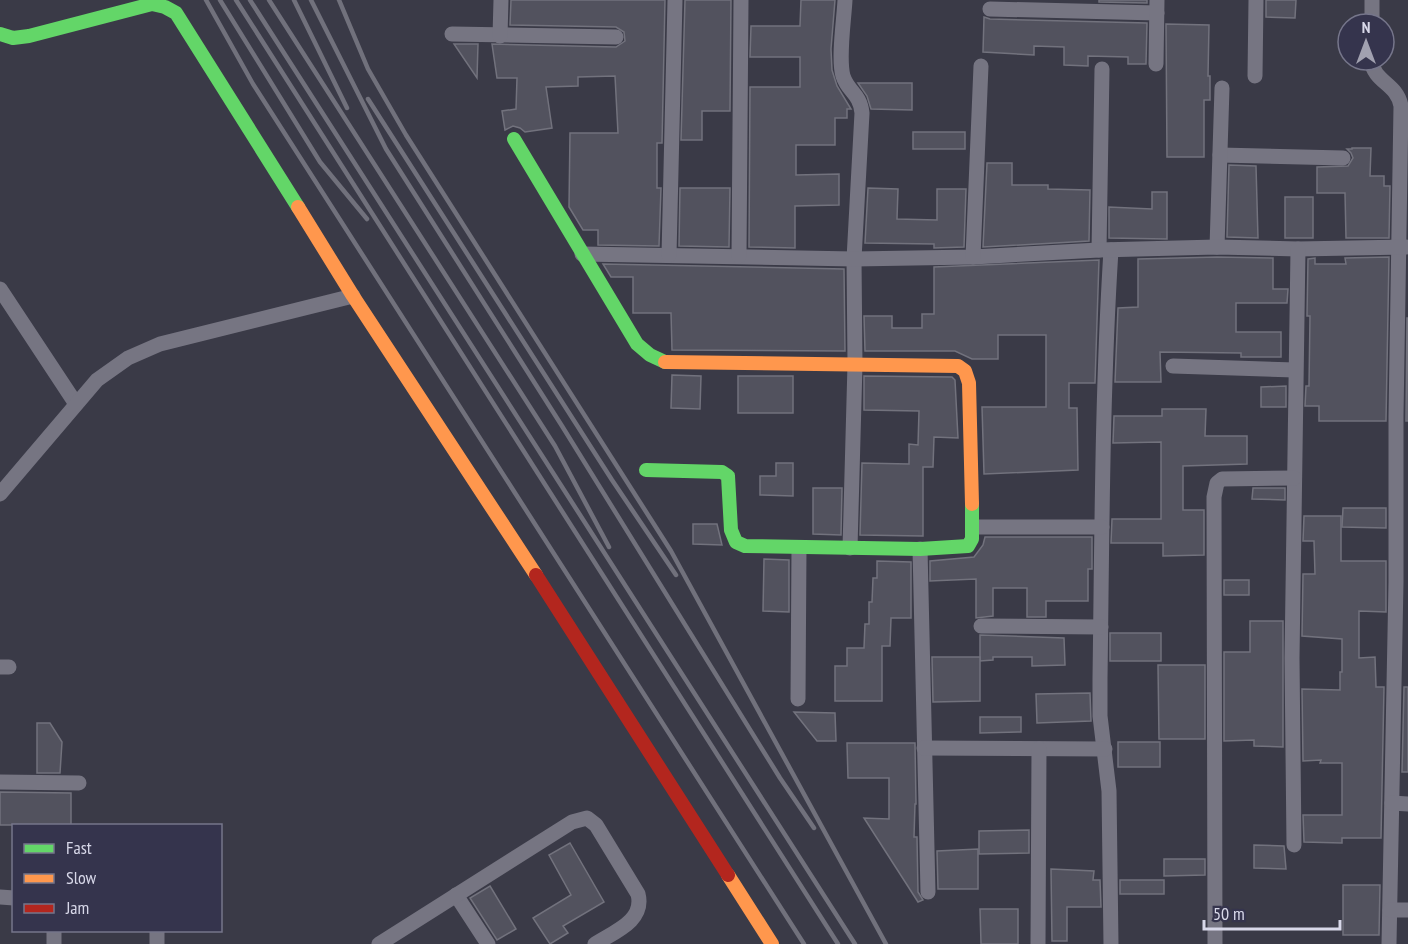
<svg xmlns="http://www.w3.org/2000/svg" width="1408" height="944" viewBox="0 0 1408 944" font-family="'PT Sans Narrow',sans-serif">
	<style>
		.building { fill: #52525e; stroke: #72727d; stroke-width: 1.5 }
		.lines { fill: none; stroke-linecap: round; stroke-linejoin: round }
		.street { stroke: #767582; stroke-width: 15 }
		.fast { stroke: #63d668; stroke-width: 14 }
		.slow { stroke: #ff974d; stroke-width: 14 }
		.jam { stroke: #b3261e; stroke-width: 14 }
		.rail { stroke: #71717c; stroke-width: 4.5 }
	</style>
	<rect width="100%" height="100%" fill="#3a3a47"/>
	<!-- building -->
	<g class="building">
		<polygon points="511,0 665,0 662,143 657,143 657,188 661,188 659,246 598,245 598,230 583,230 569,207 570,133 618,133 615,76 578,77 578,86 546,87 552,128 525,132 520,128 513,126 505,130 502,111 516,109 517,78 497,78 492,44 616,47 625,41 624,32 616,27 510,25"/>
		<polygon points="685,0 731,0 730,111 702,111 702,140 681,140"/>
		<polygon points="801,0 835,0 831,49 832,70 837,86 851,109 847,109 847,118 835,118 835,145 796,145 796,175 839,174 839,205 795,206 795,248 749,247 750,87 800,87 800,57 750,57 751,26 800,26"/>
		<polygon points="1099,0 1147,0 1147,3 1099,2"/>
		<polygon points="1266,0 1296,0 1295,18 1266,17"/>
		<polygon points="984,17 990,19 1147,23 1146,64 1128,64 1128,57 1088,56 1088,66 1064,65 1064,47 1034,46 1034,55 983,52"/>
		<polygon points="1166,24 1209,25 1208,76 1210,76 1210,100 1204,100 1204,157 1167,157"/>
		<polygon points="454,44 478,44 477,78"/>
		<polygon points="858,83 912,83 912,110 871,109 867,96"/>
		<rect x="913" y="132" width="52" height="17"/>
		<polygon points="1352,148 1371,148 1370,176 1384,176 1384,186 1390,186 1389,238 1346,238 1345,193 1317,193 1317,167 1348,166 1353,158 1351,153 1347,149 1352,149"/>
		<polygon points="987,163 1012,163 1012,185 1048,185 1048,189 1090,190 1089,241 983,247"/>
		<polygon points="1229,165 1256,166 1258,238 1227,237"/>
		<polygon points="680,188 730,188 729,247 679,246"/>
		<polygon points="868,188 898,189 897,219 937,220 937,189 966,189 964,247 934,248 934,244 865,243"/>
		<polygon points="1152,192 1167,192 1167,239 1109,238 1109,207 1152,209"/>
		<rect x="1285" y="197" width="28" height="41"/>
		<polygon points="1217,257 1273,258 1273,289 1288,289 1287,303 1236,303 1236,332 1281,332 1281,357 1241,357 1241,353 1160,352 1161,382 1115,382 1118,308 1138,307 1138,259"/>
		<polygon points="1389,257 1386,421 1319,421 1319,406 1305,406 1306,386 1309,386 1310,316 1307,316 1308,259 1315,258 1315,264 1346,264 1345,258"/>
		<polygon points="1099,260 1095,383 1069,383 1069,408 1077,408 1078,470 984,474 982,407 1046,407 1046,335 998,335 998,359 972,359 955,351 865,351 864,316 892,316 892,328 922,328 922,314 934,314 934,267"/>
		<polygon points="603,264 844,269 845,351 672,350 671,313 633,313 633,277 611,277"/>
		<polygon points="1407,318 1408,318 1408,421 1406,421"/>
		<polygon points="672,375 701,376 700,409 671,408"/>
		<rect x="738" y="376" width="55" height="37"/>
		<polygon points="864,376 952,377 955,380 958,438 934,437 933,467 923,467 923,536 860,535 862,463 909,464 909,444 918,445 919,411 864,410"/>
		<polygon points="1286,386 1286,407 1261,407 1261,387"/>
		<polygon points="1162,409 1206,409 1205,436 1247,436 1247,464 1183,466 1183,510 1204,510 1204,555 1163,556 1163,543 1111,543 1112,519 1161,519 1161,442 1113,443 1114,416 1162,416"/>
		<polygon points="776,463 793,463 793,496 760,495 760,476 776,476"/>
		<polygon points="813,488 842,488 841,535 813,534"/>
		<polygon points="1253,488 1285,488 1285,500 1252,499"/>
		<polygon points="1343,508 1386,508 1386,528 1342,527"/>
		<polygon points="1304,516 1341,516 1341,561 1386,561 1386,612 1359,611 1359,658 1375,657 1376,687 1384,687 1381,838 1342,838 1342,843 1304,842 1303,815 1342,815 1342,763 1320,763 1321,760 1303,761 1302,689 1340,690 1340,672 1342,672 1342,639 1302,636 1303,574 1315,574 1314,541 1303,541"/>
		<polygon points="693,524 717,524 722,545 693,544"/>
		<polygon points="985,537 1092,537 1092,569 1088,569 1088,601 1046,601 1046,617 1027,617 1027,588 993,588 993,616 976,618 976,579 930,581 930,561 974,557 983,545"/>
		<polygon points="764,559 789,560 789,612 763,611"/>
		<polygon points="877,561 911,562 911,618 891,618 890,646 882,646 882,701 835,701 835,666 847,666 847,648 864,648 865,624 869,624 869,602 872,602 873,578 877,578"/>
		<rect x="1224" y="580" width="25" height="15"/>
		<polygon points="1250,621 1283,621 1283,747 1254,746 1254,740 1224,741 1224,652 1250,652"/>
		<rect x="1110" y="633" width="51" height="28"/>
		<polygon points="980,635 1064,638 1065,665 1032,666 1032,657 993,657 993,660 980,661"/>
		<polygon points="932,657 980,657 980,701 933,702"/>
		<polygon points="1158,665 1205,665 1205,739 1159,739"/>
		<polygon points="1404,687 1408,687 1408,772 1402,772"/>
		<polygon points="1090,693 1091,721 1037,723 1036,694"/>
		<polygon points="794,712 835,713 836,741 817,741"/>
		<polygon points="980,717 1021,717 1021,732 980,733"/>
		<polygon points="37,723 50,723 62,742 60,773 37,773"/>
		<rect x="1118" y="742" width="42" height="25"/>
		<polygon points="847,743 915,743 916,804 915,804 914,837 917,837 918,892 923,900 918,902 864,818 889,819 889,778 848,778"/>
		<polygon points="0,792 71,793 71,825 0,825"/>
		<polygon points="1029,830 1029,853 979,854 979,831"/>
		<polygon points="570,843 604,902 563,926 568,933 550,944 533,918 571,895 549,855"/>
		<polygon points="1254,845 1284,846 1286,869 1254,868"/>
		<polygon points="978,849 978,889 938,889 937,851"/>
		<polygon points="1164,859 1205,859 1205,875 1164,876"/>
		<polygon points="1051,869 1094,871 1093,880 1100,880 1101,907 1067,907 1067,941 1052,941"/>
		<rect x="1120" y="880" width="44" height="14"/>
		<polygon points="1343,885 1380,885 1379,935 1343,935"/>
		<polygon points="490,886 516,929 497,940 470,898"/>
		<polygon points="980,909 1018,909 1018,944 981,944"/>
	</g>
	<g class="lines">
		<!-- street -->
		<g class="street">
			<path d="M 845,0 C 844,20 838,58 843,76 C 848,92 860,93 862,113 L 854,259 L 855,364 L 850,548"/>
			<polyline points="990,9 1157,13"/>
			<polyline points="1372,24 1372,0"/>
			<polyline points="452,34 616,37"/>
			<polyline points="500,36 501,0"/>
			<path d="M 1371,60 C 1374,83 1397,83 1401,106 L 1396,416 L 1396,582 L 1389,944"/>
			<polyline points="1156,64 1157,0"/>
			<polyline points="1255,76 1256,0"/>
			<polyline points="1220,155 1343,158"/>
			<polyline points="1217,247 1222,88"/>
			<polyline points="1099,250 1102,69"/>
			<path d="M 1111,250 C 1102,393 1102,536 1100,679 L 1100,716 L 1109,791 L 1111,944"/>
			<polyline points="582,254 854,259 973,257 1099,250 1217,247 1298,249 1406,247"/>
			<polyline points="669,255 675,0"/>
			<polyline points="739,256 741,0"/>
			<polyline points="973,257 981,66"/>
			<polyline points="0,289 76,404"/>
			<polyline points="1173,366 1295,370"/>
			<polyline points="0,494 97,380 128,358 160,344 353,296"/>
			<polyline points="973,527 1102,527"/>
			<polyline points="920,549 928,892"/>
			<polyline points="981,626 1101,627"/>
			<polyline points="0,667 9,667"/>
			<polyline points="798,699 799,548"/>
			<polyline points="924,748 1105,749"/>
			<polyline points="0,782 79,783"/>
			<polyline points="1392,803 1408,804"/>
			<polyline points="1294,845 1292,658 1298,249"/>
			<polyline points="456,895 488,944"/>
			<polyline points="0,897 14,898"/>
			<polyline points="1390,910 1408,910"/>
			<polyline points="54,944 54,930"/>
			<polyline points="157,944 157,930"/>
			<path d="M 379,944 L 572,822 L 587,818 L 596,825 L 638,894 C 645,921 614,932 595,944"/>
			<polyline points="1038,944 1039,749"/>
			<polyline points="1215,944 1214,497 1217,483 1222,479 1294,478"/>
		</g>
		<!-- fast -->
		<g class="fast">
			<polyline points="0,34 13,38 29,36 152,4 165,7 176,13 298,207"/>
			<polyline points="514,139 637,344 650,355 665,362"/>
			<polyline points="646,470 722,472 728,476 731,530 736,542 745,546 920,549 968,546 972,539 972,504"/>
		</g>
		<!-- slow -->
		<g class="slow">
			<polyline points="298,207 353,296 536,575"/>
			<polyline points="665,362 958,366 965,371 969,383 972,504"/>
			<polyline points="728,875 772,944"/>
		</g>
		<!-- jam -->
		<polyline class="jam" points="536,575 728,875"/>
		<!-- rail -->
		<g class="rail">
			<polyline points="206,0 253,84 804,944"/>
			<polyline points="220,0 320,162 367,219"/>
			<polyline points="236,0 838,944"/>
			<polyline points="250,0 855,944"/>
			<polyline points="269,0 555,446 609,547"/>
			<polyline points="294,0 347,108"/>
			<polyline points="311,0 386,149 562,426 780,778 814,828"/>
			<polyline points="339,0 368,69 406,135 671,551 886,944"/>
			<polyline points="368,99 612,480 676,575"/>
		</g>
	</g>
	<!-- legend -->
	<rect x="12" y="824" width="210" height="108" fill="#35344d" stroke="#76768b" stroke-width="1.5"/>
	<rect x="24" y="844" width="30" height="9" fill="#63d668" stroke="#76768b" stroke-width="1.5"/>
	<text x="66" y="854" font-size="18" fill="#d8d8e9">Fast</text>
	<rect x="24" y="874" width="30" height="9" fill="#ff974d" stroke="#76768b" stroke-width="1.5"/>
	<text x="66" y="884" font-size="18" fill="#d8d8e9">Slow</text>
	<rect x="24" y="904" width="30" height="9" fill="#b3261e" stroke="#76768b" stroke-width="1.5"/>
	<text x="66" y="914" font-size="18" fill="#d8d8e9">Jam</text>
	<!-- north arrow -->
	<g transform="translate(1366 42)"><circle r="28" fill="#35344d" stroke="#76768b" stroke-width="1.5"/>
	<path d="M0-4.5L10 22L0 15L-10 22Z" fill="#a1a1b0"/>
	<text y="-9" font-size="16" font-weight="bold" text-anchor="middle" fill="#d8d8e9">N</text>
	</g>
	<!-- scale -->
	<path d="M1204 920v9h136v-9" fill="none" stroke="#d8d8e9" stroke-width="3"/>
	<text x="1213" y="920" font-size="18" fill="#d8d8e9" stroke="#35344d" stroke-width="4.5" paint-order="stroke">50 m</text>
</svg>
